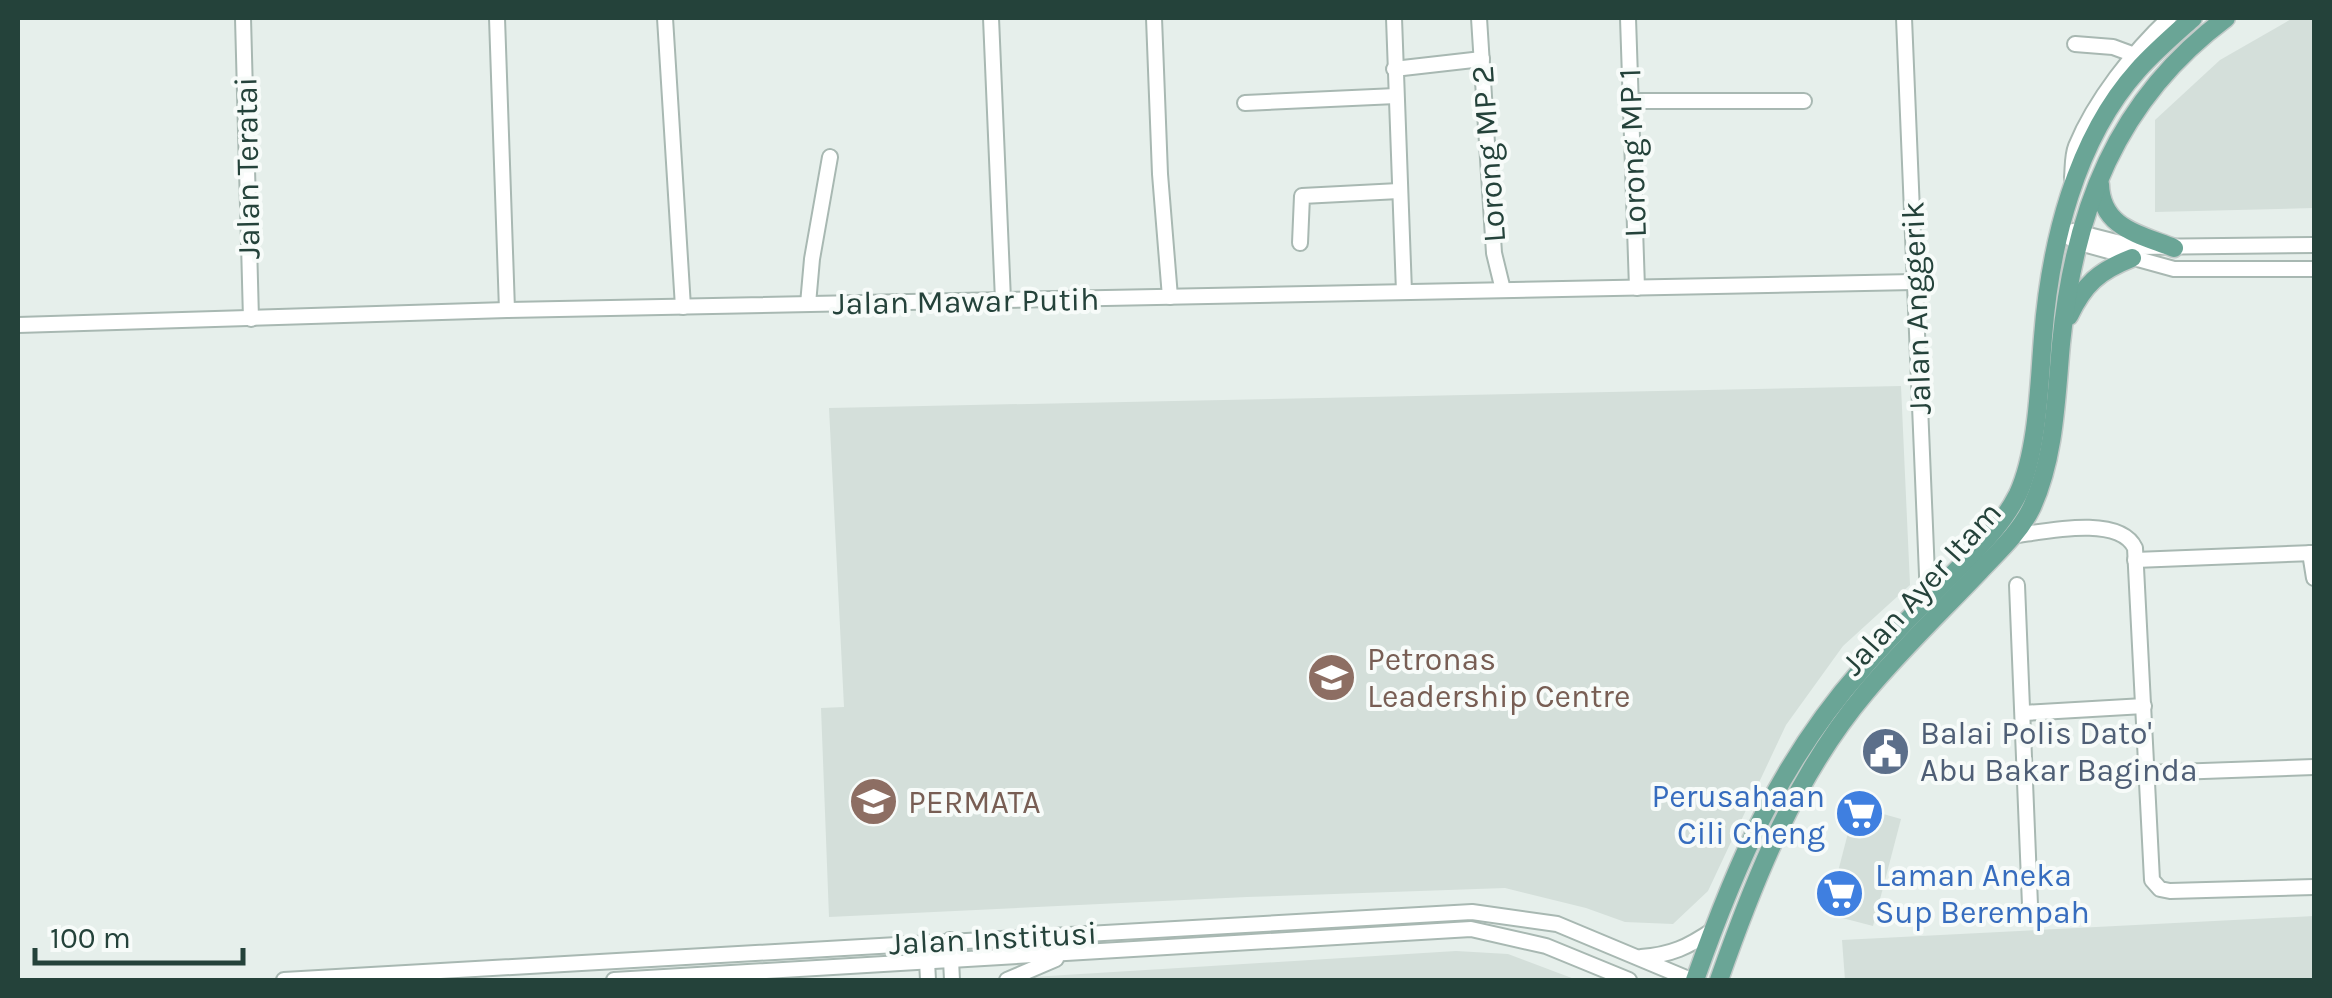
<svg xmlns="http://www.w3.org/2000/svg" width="2332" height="998" viewBox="0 0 2332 998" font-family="Karla,sans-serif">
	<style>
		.built { fill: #d4dfda }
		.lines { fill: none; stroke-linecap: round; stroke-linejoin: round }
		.minor-casing { stroke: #a8b8b2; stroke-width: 18 }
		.major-casing { stroke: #c2cac8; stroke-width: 21 }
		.minor { stroke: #fff; stroke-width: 14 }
		.major { stroke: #6aa596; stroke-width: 18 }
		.labels { text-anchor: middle; stroke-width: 8; stroke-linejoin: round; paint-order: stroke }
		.street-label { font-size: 32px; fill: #24423a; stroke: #f7fbf9 }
		.education-label { font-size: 32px; fill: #785e54; stroke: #f7fbf9; text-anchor: start }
		.service-label { font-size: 32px; fill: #4e5e75; stroke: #f7fbf9; text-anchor: start }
		.shop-label { font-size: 32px; fill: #366cbe; stroke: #f7fbf9; text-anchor: end }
	</style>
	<rect width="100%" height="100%" fill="#e6efeb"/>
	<!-- built -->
	<g class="built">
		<polygon points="2293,18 2314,18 2314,208 2155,212 2155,120 2220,60"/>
		<polygon points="1901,386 1910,585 1843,646 1786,725 1708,891 1673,924 1625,922 1586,908 1505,888 1247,897 829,917 821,708 844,707 829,408"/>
		<polygon points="1855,806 1901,819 1873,926 1827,914"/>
		<polygon points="2314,916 2314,980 1845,980 1842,940"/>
		<polygon points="1456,951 1508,954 1577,980 1028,980 1032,977"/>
	</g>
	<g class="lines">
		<defs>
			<g id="minor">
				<polyline points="243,18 251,319"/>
				<polyline points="497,18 507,310"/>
				<polyline points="665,18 683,307"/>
				<polyline points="991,18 1003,300"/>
				<polyline points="1154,18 1160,174 1170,297"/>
				<polyline points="1394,18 1404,292"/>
				<polyline points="1479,18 1494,253 1503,290"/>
				<polyline points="1628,18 1637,288"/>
				<polyline points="1904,18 1928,599"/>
				<polyline points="2075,44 2113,47 2132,54"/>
				<polyline points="1394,69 1482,59"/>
				<polyline points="1629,101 1804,101"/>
				<polyline points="1245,103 1396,96"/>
				<path d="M 2072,178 C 2073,167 2072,156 2076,146 C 2095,100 2133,52 2169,18"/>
				<polyline points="2073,231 2136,247 2314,245"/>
				<polyline points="2061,232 2076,242 2174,269 2314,269"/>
				<polyline points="1300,243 1302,196 1399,191"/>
				<polyline points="808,304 812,259 830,157"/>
				<polyline points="18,325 507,310 1914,282"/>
				<path d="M 2012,536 C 2043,532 2119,514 2135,548 L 2152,880 L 2160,889 L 2170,891 L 2314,887"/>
				<polyline points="2310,553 2314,578"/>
				<polyline points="2135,560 2314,553"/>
				<polyline points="2017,585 2030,905"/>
				<polyline points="2023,713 2144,706"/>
				<polyline points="2147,773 2314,767"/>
				<polyline points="950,940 952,980"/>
				<polyline points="926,942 928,980"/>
				<path d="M 1641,957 C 1671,955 1688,947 1713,930"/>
				<polyline points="284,980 1472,912 1557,924 1691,980"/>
				<polyline points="614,980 1471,929 1546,946 1629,980"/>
				<polyline points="1007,980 1056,959"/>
			</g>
			<g id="major">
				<path d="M 2100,184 C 2101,228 2139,234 2174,248"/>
				<path d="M 2069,316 C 2084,284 2099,271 2132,258"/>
				<path d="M 1695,980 C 1736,864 1779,763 1862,669 C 1890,637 1921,606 1951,576 C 1976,550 2002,526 2018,494 C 2038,450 2039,385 2043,337 C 2050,246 2075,140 2138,70 C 2155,51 2175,34 2193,18"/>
				<path d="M 1719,980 C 1755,878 1795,776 1866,692 C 1901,650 1942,611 1980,571 C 1999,551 2020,532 2032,507 C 2055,456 2056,398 2061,344 C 2074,211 2116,100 2226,18"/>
			</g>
		</defs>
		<!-- minor casing -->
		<use href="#minor" class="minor-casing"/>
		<!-- major casing -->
		<use href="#major" class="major-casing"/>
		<!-- minor -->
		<use href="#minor" class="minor"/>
		<!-- major -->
		<use href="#major" class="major"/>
	</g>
	<!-- icons -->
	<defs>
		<symbol id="university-disc" viewBox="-11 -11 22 22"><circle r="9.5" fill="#8d6e63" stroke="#f7fbf9"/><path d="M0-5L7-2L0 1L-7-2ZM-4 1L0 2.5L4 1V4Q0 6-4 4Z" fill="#fff"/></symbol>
		<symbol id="civic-disc" viewBox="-11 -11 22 22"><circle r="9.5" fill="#5c6f8a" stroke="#f7fbf9"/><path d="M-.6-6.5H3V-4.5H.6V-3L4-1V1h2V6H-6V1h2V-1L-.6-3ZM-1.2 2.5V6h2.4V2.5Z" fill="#fff"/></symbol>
		<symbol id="school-disc" viewBox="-11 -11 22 22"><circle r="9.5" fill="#8d6e63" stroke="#f7fbf9"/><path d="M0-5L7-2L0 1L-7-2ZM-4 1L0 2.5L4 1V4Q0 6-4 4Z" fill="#fff"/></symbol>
		<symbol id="supermarket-disc" viewBox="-11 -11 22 22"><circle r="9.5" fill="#3f7fe0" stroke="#f7fbf9"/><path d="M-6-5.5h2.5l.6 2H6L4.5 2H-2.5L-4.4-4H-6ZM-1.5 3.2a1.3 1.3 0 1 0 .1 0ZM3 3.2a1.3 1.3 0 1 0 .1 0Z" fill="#fff"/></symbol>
	</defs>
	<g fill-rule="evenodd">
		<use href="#university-disc" x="1304" y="650" width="55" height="55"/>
		<use href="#civic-disc" x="1858" y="724" width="55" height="55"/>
		<use href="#school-disc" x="846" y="774" width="55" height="55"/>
		<use href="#supermarket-disc" x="1832" y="786" width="55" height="55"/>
		<use href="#supermarket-disc" x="1812" y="866" width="55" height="55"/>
	</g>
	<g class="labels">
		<!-- street labels -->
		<g class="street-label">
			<text transform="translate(1632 153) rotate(-92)" y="11">Lorong MP 1</text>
			<text transform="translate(1488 154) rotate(-94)" y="11">Lorong MP 2</text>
			<text transform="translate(247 168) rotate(-91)" y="11">Jalan Teratai</text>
			<text transform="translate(966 301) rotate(-1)" y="11">Jalan Mawar Putih</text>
			<text transform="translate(1916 308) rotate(-92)" y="11">Jalan Anggerik</text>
			<text transform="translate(1921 588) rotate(-48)" y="11">Jalan Ayer Itam</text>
			<text transform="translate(993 938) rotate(-3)" y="11">Jalan Institusi</text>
		</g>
		<!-- education labels -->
		<g class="education-label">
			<text x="1367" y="670">Petronas<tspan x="1367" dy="37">Leadership Centre</tspan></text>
			<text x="908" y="813">PERMATA</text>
		</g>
		<!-- service labels -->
		<g class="service-label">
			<text x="1920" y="744">Balai Polis Dato'<tspan x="1920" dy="37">Abu Bakar Baginda</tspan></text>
		</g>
		<!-- shop labels -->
		<g class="shop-label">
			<text x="1825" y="807">Perusahaan<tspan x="1825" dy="37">Cili Cheng</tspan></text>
			<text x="1875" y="886" text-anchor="start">Laman Aneka<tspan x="1875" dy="37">Sup Berempah</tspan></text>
		</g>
	</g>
	<!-- border -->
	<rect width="2332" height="998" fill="none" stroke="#24423a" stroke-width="40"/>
	<!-- scale -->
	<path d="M35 948v15h208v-15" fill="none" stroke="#24423a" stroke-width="5"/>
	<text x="50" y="948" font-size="30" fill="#24423a" stroke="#f7fbf9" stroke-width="8" paint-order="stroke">100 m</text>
</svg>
